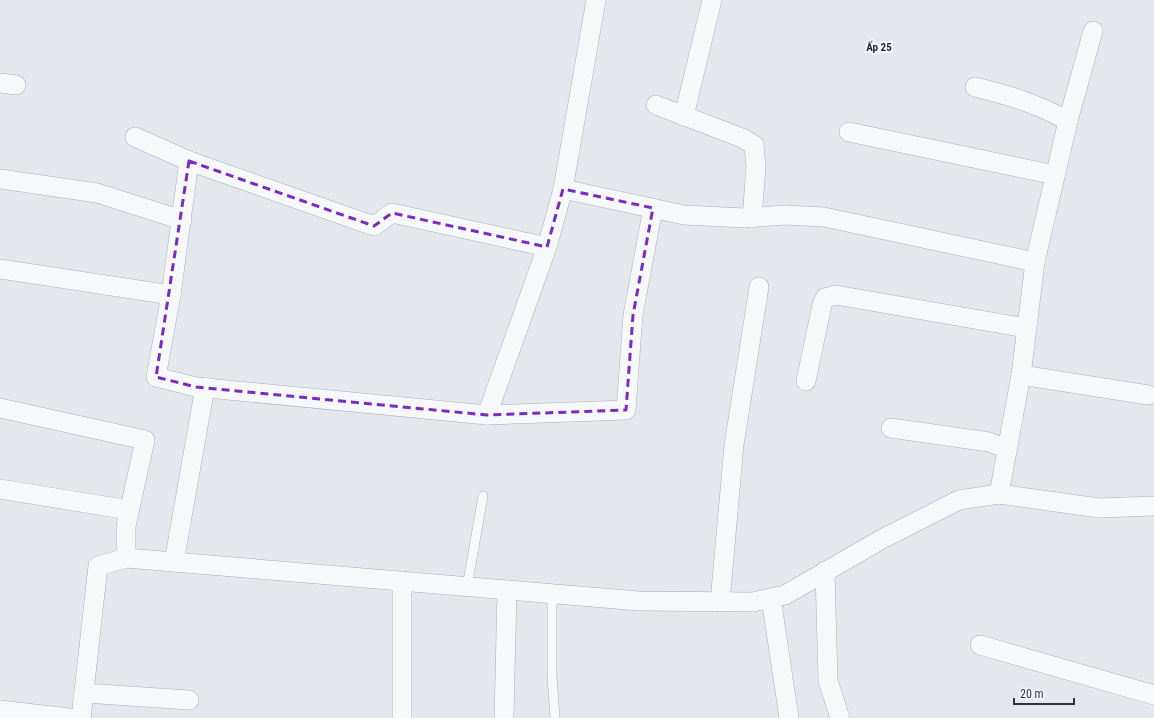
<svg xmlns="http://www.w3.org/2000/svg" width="1154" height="718" viewBox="0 0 1154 718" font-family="'Roboto Condensed',sans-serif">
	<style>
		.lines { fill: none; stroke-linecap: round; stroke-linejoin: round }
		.lane-casing { stroke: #a9aeb7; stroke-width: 10 }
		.street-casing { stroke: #a9aeb7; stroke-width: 20 }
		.lane { stroke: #f7f8fa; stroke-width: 9 }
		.street { stroke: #f7f8fa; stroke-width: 19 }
		.marked { fill: none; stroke: #7b2cbf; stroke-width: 3; stroke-dasharray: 8 5; stroke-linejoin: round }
		.labels { text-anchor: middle; stroke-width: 4; stroke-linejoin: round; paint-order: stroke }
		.neighbourhood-label { font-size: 11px; font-weight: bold; fill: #1d2536; stroke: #f4f6f9 }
	</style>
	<rect width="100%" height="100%" fill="#e4e7ec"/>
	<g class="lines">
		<defs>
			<g id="lane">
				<polyline points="467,587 483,496"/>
				<polyline points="552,594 552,676 555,718"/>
			</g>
			<g id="street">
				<polyline points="0,83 16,85"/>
				<path d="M 975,87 C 1008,95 1038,104 1068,121"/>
				<polyline points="656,105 742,138 754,145 756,167 752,218"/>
				<polyline points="684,116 712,0"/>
				<polyline points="849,132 1055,175"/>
				<polyline points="135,137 189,161 374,226 392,213 547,247"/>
				<polyline points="189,161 171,295 156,377 196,387 487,415 626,410 633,315 653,208"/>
				<polyline points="0,179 97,193 182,220"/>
				<polyline points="563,189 684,215 745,218 784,215 824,217 1035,262"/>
				<polyline points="0,269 171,295"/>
				<polyline points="1021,375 1148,395"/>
				<polyline points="806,381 822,305 825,298 836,295 1026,328"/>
				<polyline points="0,408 145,440 126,526 126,558"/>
				<polyline points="487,415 547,247 563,189 596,0"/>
				<polyline points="891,428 989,442 1007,449"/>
				<polyline points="0,489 129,510"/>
				<polyline points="999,494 1021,375 1035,262 1068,121 1093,31"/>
				<polyline points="174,562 205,387"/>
				<polyline points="825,571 828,681 840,718"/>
				<polyline points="771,598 789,718"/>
				<polyline points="720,602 734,445 759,287"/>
				<polyline points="980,645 1154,695"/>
				<polyline points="84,693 189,700"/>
				<polyline points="0,710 69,718"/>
				<polyline points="81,718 98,566 126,558 639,601 753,602 785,595 882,539 959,500 999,494 1099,508 1154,506"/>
				<polyline points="402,718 402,581"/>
				<polyline points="504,718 507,590"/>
			</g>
		</defs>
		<!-- lane casing -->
		<use href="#lane" class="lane-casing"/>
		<!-- street casing -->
		<use href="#street" class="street-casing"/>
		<!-- lane -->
		<use href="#lane" class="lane"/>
		<!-- street -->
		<use href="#street" class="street"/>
	</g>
	<!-- marked area -->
	<path class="marked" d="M 189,161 L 374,226 L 392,213 L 547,247 L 563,189 L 653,208 L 633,315 L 626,410 L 487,415 L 196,387 L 156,377 Z"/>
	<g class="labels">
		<!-- neighbourhood labels -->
		<g class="neighbourhood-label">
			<text x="879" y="51">Ấp 25</text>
		</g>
	</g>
	<!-- scale -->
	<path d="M1014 698v6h60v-6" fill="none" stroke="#2b3445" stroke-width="2"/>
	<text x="1020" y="698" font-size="12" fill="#2b3445" stroke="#f4f6f9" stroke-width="3" paint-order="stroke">20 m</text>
</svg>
